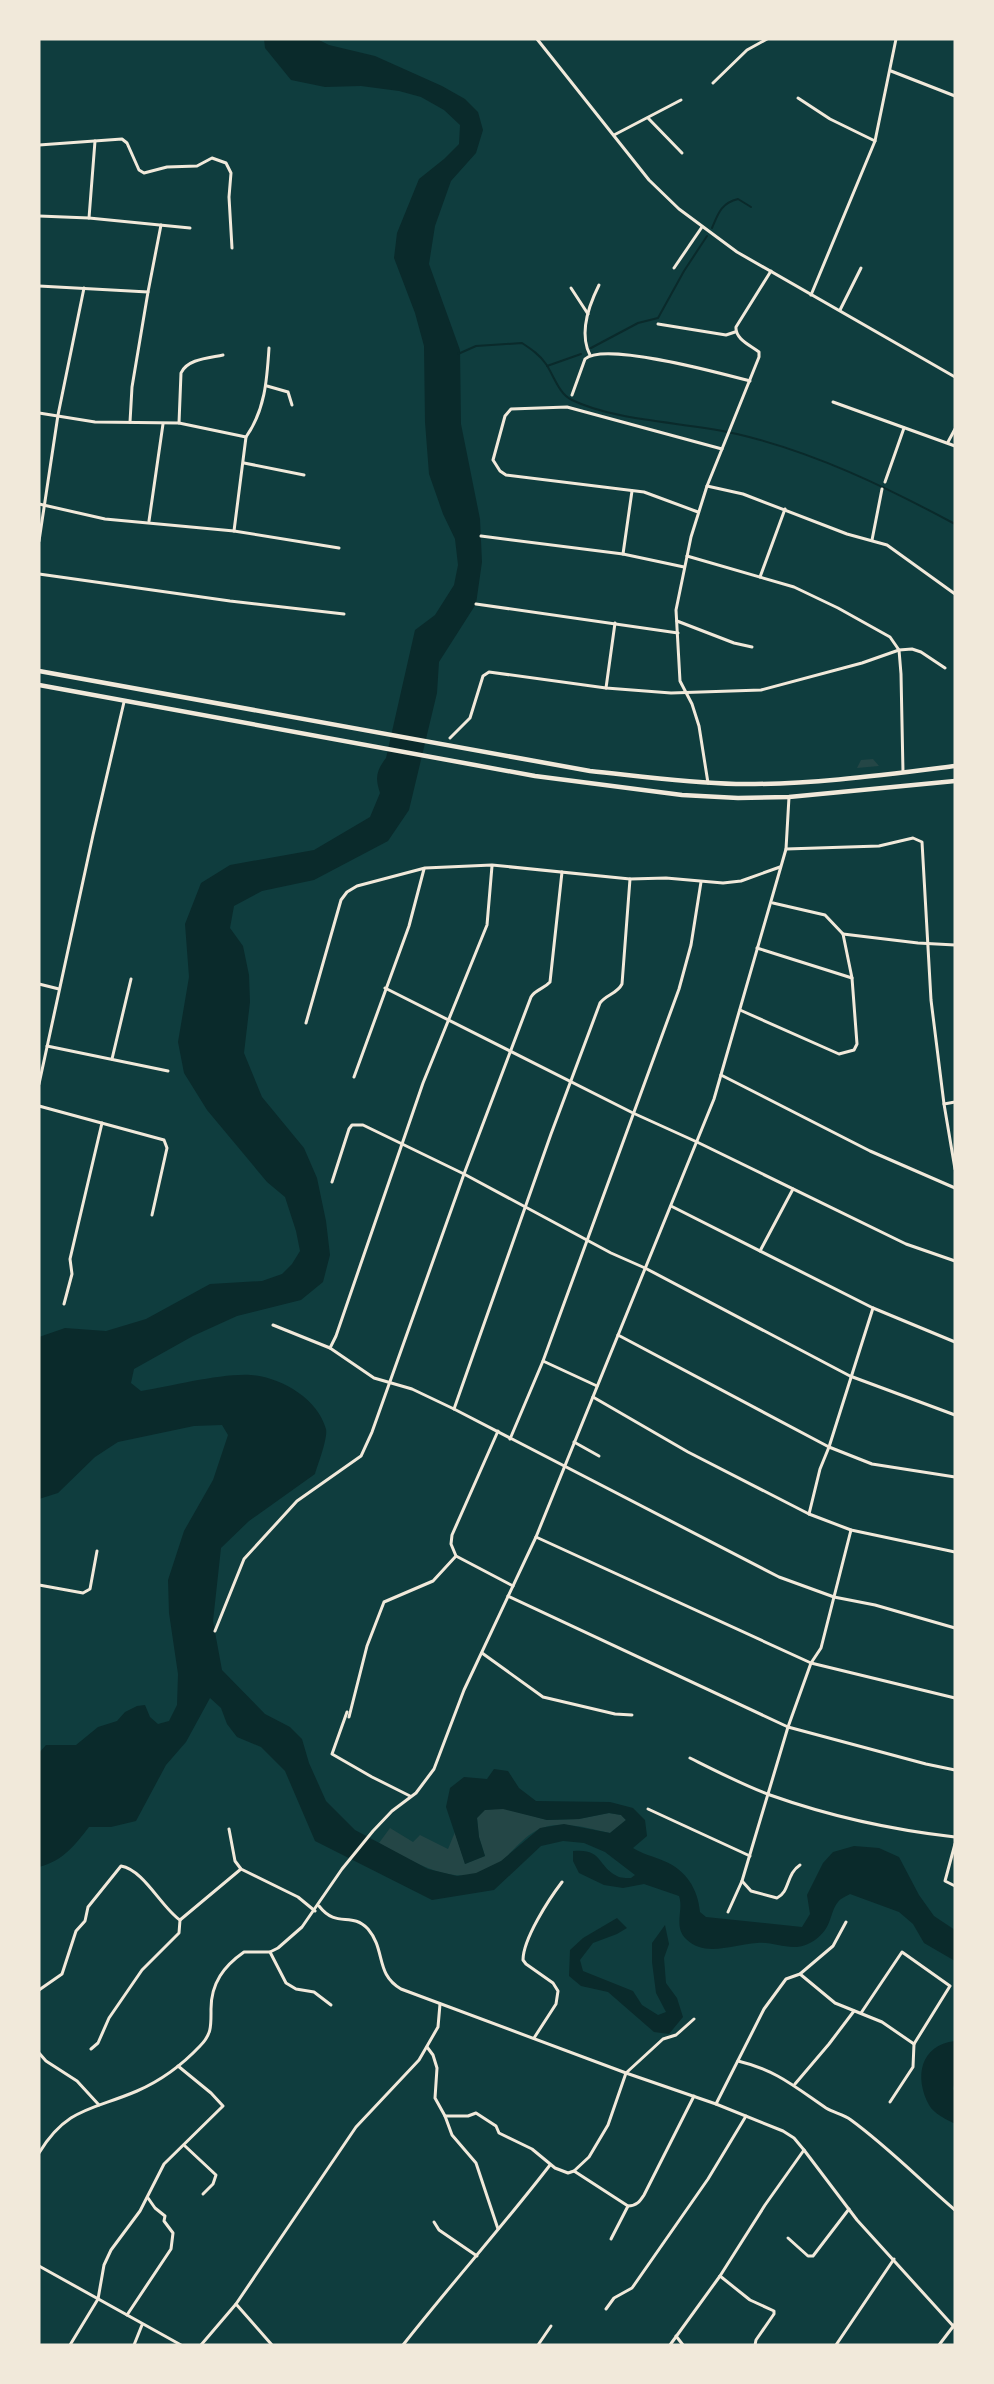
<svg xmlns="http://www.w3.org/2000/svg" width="994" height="2384" viewBox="0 0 994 2384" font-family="'Golos Text',sans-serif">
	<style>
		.green { fill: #244646 }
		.water { fill: #0a2a2b }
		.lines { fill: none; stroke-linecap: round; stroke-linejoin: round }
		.stream { stroke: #0a2a2b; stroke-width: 2 }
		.minor { stroke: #f1e9da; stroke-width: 3 }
		.tertiary { stroke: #f1e9da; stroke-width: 3 }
		.trunk { stroke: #f1e9da; stroke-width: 4.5 }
	</style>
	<rect width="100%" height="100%" fill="#0f3d3e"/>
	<!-- green -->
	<g class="green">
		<polygon points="873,759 879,766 857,768 861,760"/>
		<path d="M 503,1808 L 547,1820 L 579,1819 L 609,1813 L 621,1815 L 626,1820 L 610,1833 C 589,1829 564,1820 542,1828 C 527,1833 514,1850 503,1860 C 461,1894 418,1864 379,1843 L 390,1828 L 413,1842 L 420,1835 L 448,1849 L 455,1832 L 465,1864 L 485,1856 L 479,1837 L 477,1818 L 484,1810 Z"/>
	</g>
	<!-- water -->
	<g class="water">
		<path d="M 264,39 L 317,39 L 329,45 L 375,56 L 442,86 L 465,99 L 478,112 L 483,130 L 476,153 L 451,181 L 435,226 L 429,264 L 460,350 L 461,424 L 480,519 L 482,562 L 476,604 L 439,662 L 437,693 L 409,810 L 388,841 L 314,880 L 262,891 L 234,906 L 230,928 L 243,946 L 249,975 L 250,1002 L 244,1053 L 262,1097 L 304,1148 L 317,1178 L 326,1221 L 330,1255 L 323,1282 L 301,1300 L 237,1316 L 193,1336 L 134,1369 L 131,1383 L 141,1391 C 172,1386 222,1373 251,1375 C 281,1377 318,1399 326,1429 C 328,1438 318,1464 315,1474 L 249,1521 L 221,1548 L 213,1621 L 222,1670 L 265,1714 L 290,1727 L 302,1739 L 309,1763 L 326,1801 L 355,1830 L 428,1869 L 457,1876 L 476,1873 L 501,1861 L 540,1828 L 564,1824 L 610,1833 L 626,1820 L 621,1815 L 609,1813 L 579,1819 L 547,1820 L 503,1809 L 485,1810 L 477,1818 L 479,1837 L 485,1856 L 465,1864 L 446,1807 L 450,1788 L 464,1777 L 487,1779 L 494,1769 L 508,1771 L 519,1788 L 536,1801 L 610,1802 L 633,1808 L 645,1820 L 647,1836 L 633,1848 C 642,1854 653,1856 664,1861 C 686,1870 698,1889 700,1912 L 706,1917 L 802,1927 L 810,1914 L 807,1895 L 823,1863 L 833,1852 L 854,1846 L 879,1848 L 899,1857 L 919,1895 L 934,1916 L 955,1930 L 955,1961 L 924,1943 L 913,1924 L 899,1912 L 850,1894 C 847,1896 841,1898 838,1902 C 829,1913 833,1927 815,1940 C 794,1955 777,1941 757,1943 C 734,1944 705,1958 686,1939 C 673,1926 684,1910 679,1896 L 644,1884 L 623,1888 L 604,1885 L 579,1873 L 573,1861 L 573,1851 C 603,1848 597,1866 617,1876 C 620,1878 627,1878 631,1878 L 635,1875 L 605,1852 L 584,1843 L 563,1841 L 541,1846 L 494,1890 L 432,1900 L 315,1841 L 285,1771 L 261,1747 L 237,1737 L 227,1724 L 221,1708 L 210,1698 L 186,1742 L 166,1765 L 136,1821 L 111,1827 L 89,1827 C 75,1845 63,1861 39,1867 L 39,1753 L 46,1745 L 76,1745 L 98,1727 L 117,1721 L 125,1712 L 137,1706 L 145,1705 L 150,1717 L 158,1724 L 169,1721 L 177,1705 L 178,1674 L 169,1613 L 168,1580 L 184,1531 L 213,1480 L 228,1435 L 222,1425 L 194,1426 L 118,1442 L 95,1457 L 58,1493 L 39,1499 L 39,1337 L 65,1328 L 106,1331 L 146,1319 L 210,1284 L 262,1281 L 282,1274 L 292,1264 L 300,1251 L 296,1231 L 285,1197 L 267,1182 L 207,1110 L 184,1073 L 178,1042 L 189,977 L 185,924 L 201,883 L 230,865 L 314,850 L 370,817 L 380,793 C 375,778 376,771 386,758 L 415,630 L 435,615 L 454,585 L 458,565 L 455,539 L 443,514 L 429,474 L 425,422 L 424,346 L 415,313 L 394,258 L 397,233 L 419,179 L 444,159 L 459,144 L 460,125 L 444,110 L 421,97 L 399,91 L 361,86 L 325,87 L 291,80 L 265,48 Z"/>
		<polygon points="617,1918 627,1928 617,1934 593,1943 580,1960 583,1971 633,1991 642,2005 658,2015 666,2012 656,1993 652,1962 652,1943 665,1925 669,1944 664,1958 666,1983 677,1998 683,2017 669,2034 654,2032 608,1992 581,1986 569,1976 570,1950 583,1938"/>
		<path d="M 955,2041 L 955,2080 L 953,2089 L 955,2092 L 955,2124 C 946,2119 934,2114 929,2105 C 914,2077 920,2045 955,2041 Z"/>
	</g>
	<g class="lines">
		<!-- stream -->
		<g class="stream">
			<path d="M 712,228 C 718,214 721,203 738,199 L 751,207"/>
			<polyline points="591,348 638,323 658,318 684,271 707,236"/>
			<path d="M 458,354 L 476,346 L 522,343 C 531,349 540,355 546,364 C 554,376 559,394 572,400 C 617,422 688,422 737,434 C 814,452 886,487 955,524"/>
			<polyline points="547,366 581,354"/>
		</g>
		<!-- minor -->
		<g class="minor">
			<polyline points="891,71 955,96"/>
			<polyline points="713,83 747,50 767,39"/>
			<polyline points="798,98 830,119 875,141"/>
			<polyline points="648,118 682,153"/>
			<polyline points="614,135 681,100"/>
			<polyline points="39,145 122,139 127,143 139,170 144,173 167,167 197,166 212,158 226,163 231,173 229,197 232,248"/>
			<polyline points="39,216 89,218 190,228"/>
			<polyline points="89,218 95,141"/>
			<polyline points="674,268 702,227"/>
			<polyline points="39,286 148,292 132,387 130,422"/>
			<polyline points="571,288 588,314"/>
			<polyline points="148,292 161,225"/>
			<polyline points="840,310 861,268"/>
			<polyline points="658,324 726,335 735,332"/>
			<path d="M 590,355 C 579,334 589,305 599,285"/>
			<polyline points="267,386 288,392 292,405"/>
			<path d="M 572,395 L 585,359 C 604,341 723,374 750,381"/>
			<polyline points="833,402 955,446"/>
			<path d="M 39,413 L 95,422 L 179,423 L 181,373 C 187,359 209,358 223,355"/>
			<polyline points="179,423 246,437"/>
			<polyline points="948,442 955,429"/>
			<path d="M 722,449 L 759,357 L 759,352 C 750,345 735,339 736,327 L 771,271"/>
			<polyline points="244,463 304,475"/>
			<polyline points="885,482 904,428"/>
			<polyline points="707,486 743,494 847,534 887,545 955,594"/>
			<polyline points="39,504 105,519 234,531 339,548"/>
			<polyline points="698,512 644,492 506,475 500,471 493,460 505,416 511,409 567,407 722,449 707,486 691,537 676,610 680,681 692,704 699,726 708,783"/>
			<polyline points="149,521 163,424"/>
			<path d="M 234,531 L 246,437 C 265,410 267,380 269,348"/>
			<polyline points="481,536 623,554 684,567"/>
			<polyline points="872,540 882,489"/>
			<polyline points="39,541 58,415 84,288"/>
			<polyline points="623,554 632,491"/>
			<polyline points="687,556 794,587 838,608 890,637 899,650 901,674 903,772"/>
			<polyline points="39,574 230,601 344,614"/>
			<polyline points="760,577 785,509"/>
			<polyline points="476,604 678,633"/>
			<polyline points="677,621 734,643 752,647"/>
			<polyline points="606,688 615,623"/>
			<polyline points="450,738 470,718 483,676 489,672 606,688 671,693 761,690 862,663 899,650 912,649 921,652 945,668"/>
			<polyline points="786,849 879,846 913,838 922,842 931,1000 944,1104 955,1169"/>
			<polyline points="843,934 918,943 955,945"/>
			<polyline points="757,948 852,978"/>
			<polyline points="39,984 59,989"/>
			<polyline points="385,988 633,1113 697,1142 906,1244 955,1261"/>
			<polyline points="740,1010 839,1054 854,1050 857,1044 852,978 843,934 825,915 773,903"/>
			<polyline points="306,1023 341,900 347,892 357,886 425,868 492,865 630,879 666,878 723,883 741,881 780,867"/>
			<polyline points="47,1046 168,1071"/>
			<polyline points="112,1059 131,979"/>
			<polyline points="721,1075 870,1151 955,1188"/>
			<polyline points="354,1077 409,926 424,869"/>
			<polyline points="39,1084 93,835 124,702"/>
			<polyline points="944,1104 955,1102"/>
			<polyline points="39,1106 164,1140 167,1148 152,1215"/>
			<polyline points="332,1182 349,1129 352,1125 363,1125 464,1174 611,1253 645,1268 850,1376 955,1415"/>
			<polyline points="671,1206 873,1308 955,1342"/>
			<polyline points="760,1251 793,1189"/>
			<polyline points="64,1304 72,1274 70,1259 102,1123"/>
			<polyline points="273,1325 330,1348 374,1378 412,1389 454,1409 779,1577 834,1597 875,1605 955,1628"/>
			<polyline points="618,1335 829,1447 872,1464 955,1477"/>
			<polyline points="330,1348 336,1336 423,1083 487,925 492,866"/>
			<polyline points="543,1361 597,1386"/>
			<polyline points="593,1397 688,1452 809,1514 851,1530 955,1552"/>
			<path d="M 454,1409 L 551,1134 L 600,1003 C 607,994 617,994 622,984 L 630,879"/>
			<polyline points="498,1431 452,1535 451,1544 456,1556 513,1586"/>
			<polyline points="510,1439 543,1361 679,989 691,945 701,882"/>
			<polyline points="574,1442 599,1456"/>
			<polyline points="809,1514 820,1469 829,1447 873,1308"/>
			<polyline points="536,1537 811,1663 955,1698"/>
			<polyline points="39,1585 83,1593 90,1589 97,1551"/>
			<polyline points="508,1596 788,1727 811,1663 821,1648 851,1530"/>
			<path d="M 215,1631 L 244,1559 L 297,1501 L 361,1456 L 372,1432 L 464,1174 L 531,997 C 536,989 544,989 550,982 L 562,872"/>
			<polyline points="482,1653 543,1697 615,1714 632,1715"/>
			<polyline points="347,1712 332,1754 372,1777 410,1796"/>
			<polyline points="349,1717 367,1646 384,1602 433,1581 456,1556"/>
			<path d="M 690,1758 C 716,1771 743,1785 770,1795 C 829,1816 893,1830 955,1837"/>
			<polyline points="648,1809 750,1856"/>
			<polyline points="229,1829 235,1861 241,1869 298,1897 315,1911"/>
			<polyline points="955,1844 945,1881 955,1886"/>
			<path d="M 800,1865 C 786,1874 790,1892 777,1898 L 751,1891 L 742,1881 L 788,1727 L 926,1764 L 955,1770"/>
			<path d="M 319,1906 C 337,1929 351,1911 368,1929 C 386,1950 375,1974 401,1989 L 626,2073 L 716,2104 L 783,2131 L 794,2138 L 804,2150 L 857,2220 L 955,2328"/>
			<polyline points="728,1912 742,1881"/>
			<polyline points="180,1920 241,1869"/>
			<polyline points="270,1952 286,1983 296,1989 314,1992 331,2005"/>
			<polyline points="800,1974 835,2003 882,2022 914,2044"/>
			<path d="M 39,1990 L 62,1974 L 76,1931 L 85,1921 L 88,1907 L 121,1866 C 144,1870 161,1907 180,1920 L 179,1933 L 142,1970 L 109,2018 L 98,2043 L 91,2049"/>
			<polyline points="861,2013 902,1952 950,1986 914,2044 913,2067 890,2102"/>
			<path d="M 534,2038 L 556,2004 L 558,1991 L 553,1983 L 526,1964 L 523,1960 C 523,1939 549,1899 562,1882"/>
			<polyline points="427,2047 433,2055 437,2068 435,2098 445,2116 452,2135 476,2163 498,2229"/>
			<polyline points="39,2053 46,2061 77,2081 99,2105"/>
			<path d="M 738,2061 C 776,2070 795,2087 826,2108 C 834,2113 843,2114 851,2120 C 888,2147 920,2180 955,2210"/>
			<polyline points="795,2084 829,2044 854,2011"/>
			<polyline points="716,2104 764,2009 786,1979 800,1974 833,1946 846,1922"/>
			<polyline points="445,2116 468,2116 476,2113 496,2126 499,2133 532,2149 555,2168 568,2173 574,2171 589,2157 608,2125 626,2073 663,2039 676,2035 694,2019"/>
			<polyline points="185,2146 216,2175 213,2184 203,2194"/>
			<path d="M 39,2153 C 67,2107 93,2110 137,2091 C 160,2081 183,2064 200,2046 C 212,2034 211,2025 211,2009 C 211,1983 224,1966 244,1952 L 270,1952 L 278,1948 L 302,1927 L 342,1869 L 373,1831 L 392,1811 L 416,1793 L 434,1769 L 464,1690 L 536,1537 L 714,1099 L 786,849 L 789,797"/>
			<path d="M 574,2171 L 628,2206 C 637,2206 640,2201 644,2195 L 694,2096"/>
			<polyline points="434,2222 439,2230 477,2256"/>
			<polyline points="788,2238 808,2256 813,2256 849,2209"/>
			<polyline points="611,2239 628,2206"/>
			<polyline points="39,2266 181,2345"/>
			<polyline points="720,2276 750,2300 774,2311 774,2314 756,2340 755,2345"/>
			<polyline points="606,2309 614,2298 632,2288 708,2179 746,2116"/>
			<polyline points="127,2315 171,2249 173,2233 164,2221 165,2216 155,2208 148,2198"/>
			<polyline points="676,2336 683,2345"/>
			<polyline points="70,2345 98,2299 104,2265 111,2250 140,2211 164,2164 223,2106 211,2093 178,2066"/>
			<polyline points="134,2345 142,2325"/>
			<polyline points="201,2345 236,2304"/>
			<polyline points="272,2345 236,2304 356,2127 419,2060 438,2027 440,2004"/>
			<path d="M 403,2345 C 451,2284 503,2226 550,2165"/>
			<polyline points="538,2345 551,2326"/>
			<polyline points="670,2345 720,2276 765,2205 804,2150"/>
			<polyline points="836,2345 894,2259"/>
			<polyline points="939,2345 955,2324"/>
		</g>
		<!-- tertiary -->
		<g class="tertiary">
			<polyline points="537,39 649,180 679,209 737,252 955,377"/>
			<polyline points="811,295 875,141 896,39"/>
		</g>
		<!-- trunk -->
		<g class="trunk">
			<path d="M 39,671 L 590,771 C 638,776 687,783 736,784 C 809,785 883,775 955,766"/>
			<polyline points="39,685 535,776 682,795 738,798 789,797 955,781"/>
		</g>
	</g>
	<!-- border -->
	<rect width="994" height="2384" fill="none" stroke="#f1e9da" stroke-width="81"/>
</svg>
